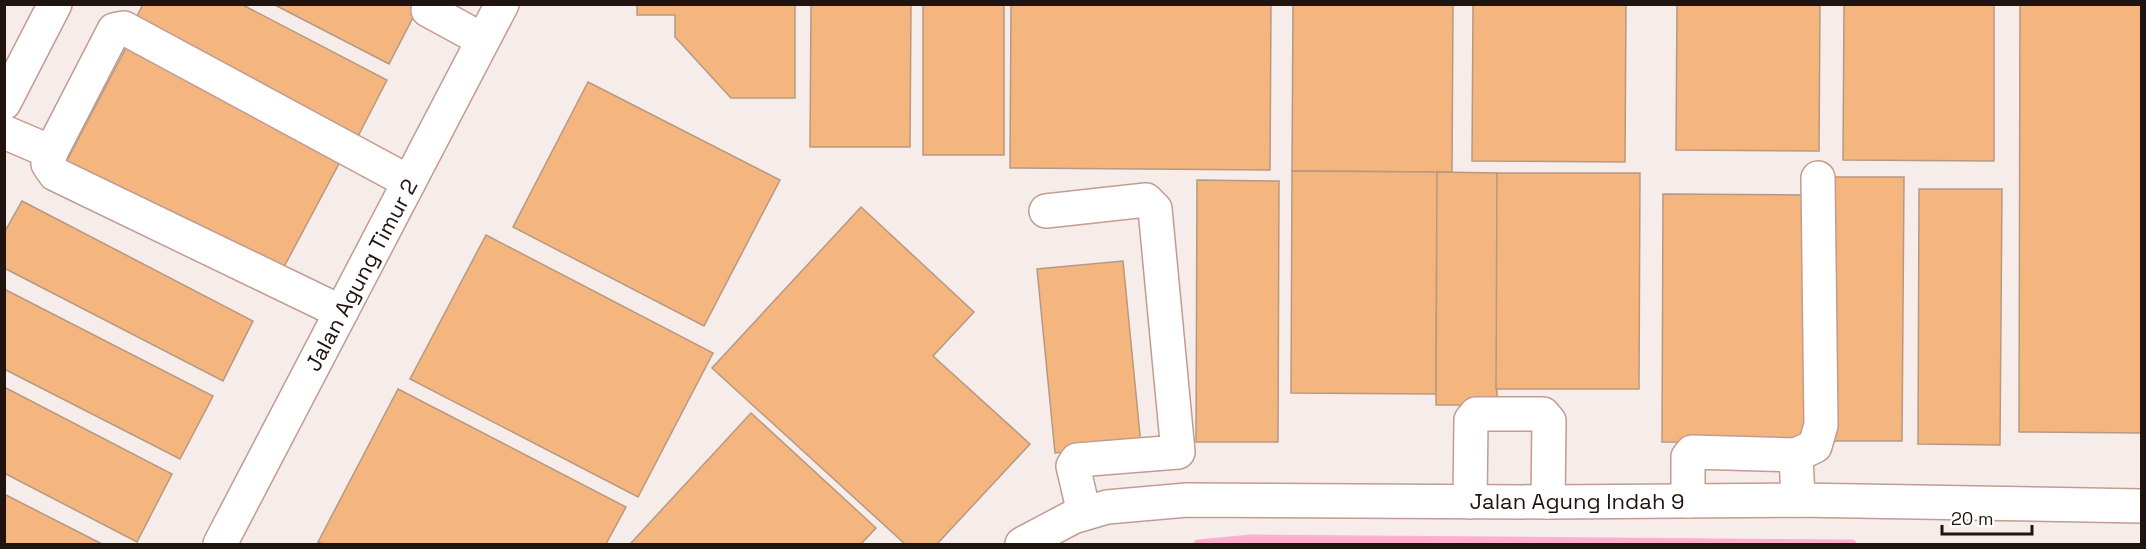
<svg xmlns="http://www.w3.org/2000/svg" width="2146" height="549" viewBox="0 0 2146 549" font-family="'Space Grotesk',sans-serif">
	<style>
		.built { fill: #f6ece9 }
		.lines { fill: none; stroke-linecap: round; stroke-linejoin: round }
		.stream { stroke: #ffaecf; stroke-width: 9 }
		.building { fill: #f5b57e; stroke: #b79981; stroke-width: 1.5 }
		.minor-casing { stroke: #c29c90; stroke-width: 36 }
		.minor { stroke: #fff; stroke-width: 33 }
		.labels { text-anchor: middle; stroke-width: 6; stroke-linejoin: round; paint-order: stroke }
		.street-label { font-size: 22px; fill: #21130f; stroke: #fff }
	</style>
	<rect width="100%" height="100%" fill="#fafafa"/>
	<!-- built -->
	<rect class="built" x="5" y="5" width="2136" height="539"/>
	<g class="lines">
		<!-- stream -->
		<polyline class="stream" points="1198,544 1251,539 1852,544"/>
	</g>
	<!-- building -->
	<g class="building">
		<polygon points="143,4 241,4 387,80 354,144 131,28"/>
		<polygon points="273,4 420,4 389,64"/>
		<polygon points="637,4 795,4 795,98 731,98 675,37 675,15 637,15"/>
		<polygon points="811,4 911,4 910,147 810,147"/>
		<rect x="923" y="4" width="81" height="151"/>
		<polygon points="1011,4 1271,4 1270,170 1010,168"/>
		<polygon points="1293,4 1453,4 1452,172 1292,171"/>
		<polygon points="1473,4 1626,4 1625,162 1472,161"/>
		<polygon points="1677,4 1820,4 1819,151 1676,150"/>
		<polygon points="1844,4 1994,4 1994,161 1843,160"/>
		<polygon points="2020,4 2142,4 2142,433 2019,432"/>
		<polygon points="127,46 342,158 277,280 62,170"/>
		<polygon points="588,82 780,180 704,326 513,227"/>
		<polygon points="1292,171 1437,172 1436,394 1291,393"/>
		<polygon points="1437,172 1497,173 1497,405 1436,405"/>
		<polygon points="1497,173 1640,173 1639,389 1496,389"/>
		<polygon points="1829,177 1904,177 1902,441 1828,441"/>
		<polygon points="1197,180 1279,181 1278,442 1196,442"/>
		<polygon points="1919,189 2002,189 2000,445 1918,444"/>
		<polygon points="1663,194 1808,195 1807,443 1662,442"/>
		<polygon points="22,201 253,321 223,381 4,268 4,233"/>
		<polygon points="861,207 974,312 933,356 1030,444 937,544 905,544 712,368"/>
		<polygon points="486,235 713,353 638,497 410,379"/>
		<polygon points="1123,261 1141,445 1055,453 1037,269"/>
		<polygon points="4,289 213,396 180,459 4,369"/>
		<polygon points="4,387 172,474 137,542 4,473"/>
		<polygon points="398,389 626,507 606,544 323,544 318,542"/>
		<polygon points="751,413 876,528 861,544 632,544 631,543"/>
		<polygon points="4,494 102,544 4,544"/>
	</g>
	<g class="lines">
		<defs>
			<g id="minor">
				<polyline points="428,10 483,40"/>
				<polyline points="4,103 55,4"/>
				<polyline points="4,132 51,152"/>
				<polyline points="1046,211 1146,200 1155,209 1178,452 1077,460 1073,466 1084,513"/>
				<polyline points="341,312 55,174 48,164 51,152 114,30 124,28 409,182"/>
				<polyline points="1798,500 1796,455 1815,446 1821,425 1818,178"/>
				<polyline points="1688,501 1688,457 1692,452 1796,455"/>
				<polyline points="1470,502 1471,420 1476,414 1543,414 1549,421 1548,502"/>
				<polyline points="220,544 502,4"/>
				<polyline points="1022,544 1073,517 1107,507 1187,500 1548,502 1798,500 2142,506"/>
			</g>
		</defs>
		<!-- minor casing -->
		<use href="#minor" class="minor-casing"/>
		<!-- minor -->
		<use href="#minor" class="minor"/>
	</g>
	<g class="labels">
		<!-- street labels -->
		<g class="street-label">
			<text transform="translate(361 275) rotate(-62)" y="8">Jalan Agung Timur 2</text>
			<text x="1577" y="509">Jalan Agung Indah 9</text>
		</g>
	</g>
	<!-- border -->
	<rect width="2146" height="549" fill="none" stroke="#21130f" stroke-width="12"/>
	<!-- scale -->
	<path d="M1942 525v9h90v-9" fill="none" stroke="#21130f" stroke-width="3"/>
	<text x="1951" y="525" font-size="18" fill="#21130f" stroke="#ffffff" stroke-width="4.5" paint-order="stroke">20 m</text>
</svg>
